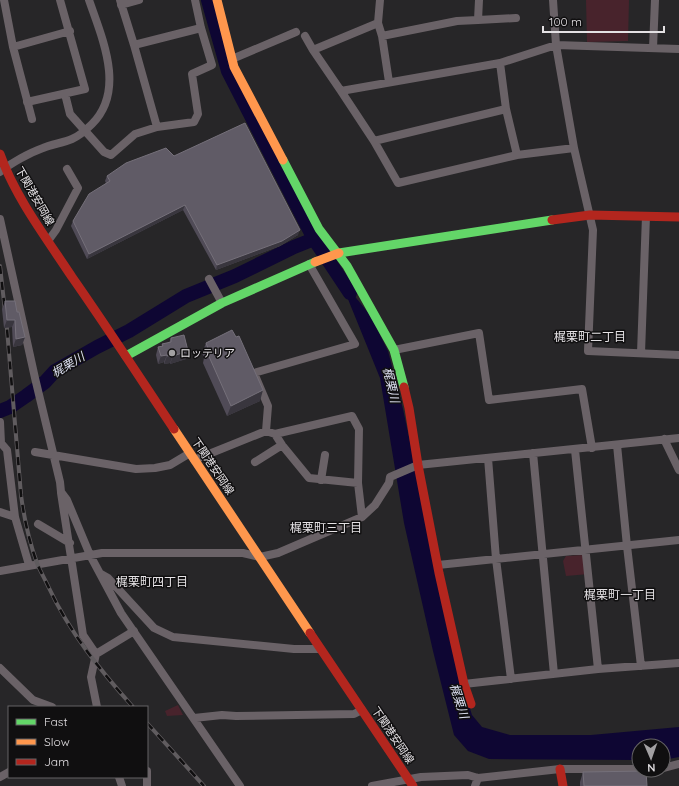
<svg xmlns="http://www.w3.org/2000/svg" width="679" height="786" font-family="Quicksand,'Noto Sans JP',sans-serif">
<rect width="100%" height="100%" fill="#272628"/>
<path fill="#48232c" d="M 586,0 L 629,0 L 628,41 L 587,42 Z
M 584,555 L 589,574 L 566,576 L 563,561 L 566,556 Z
M 178,705 L 183,715 L 167,716 L 165,711 Z"/>
<path fill="#0e0633" d="M 339,277 L 370,315 L 388,351 L 403,409 L 460,677 L 472,715 L 482,727 L 510,735 L 591,735 L 679,727 L 679,757 L 663,760 L 663,746 L 639,746 L 639,760 L 489,759 L 468,751 L 454,735 L 433,651 L 404,523 L 380,378 Z"/>
<g fill="none" stroke-linecap="round" stroke-linejoin="round">
<path stroke="#0e0633" stroke-width="14" d="M 208,0 L 228,71 L 314,239 L 350,293
M 0,411 L 10,407 L 26,396 L 45,382 L 55,371 L 97,347 L 129,331 L 186,296 L 235,276 L 294,247 L 314,239"/>
<path stroke="#6a6267" stroke-width="8" d="M 4,0 L 13,47 L 32,119
M 120,0 L 134,45 L 157,127
M 380,0 L 378,23 L 382,36 L 389,82
M 553,0 L 556,45 L 574,148 L 593,230 L 588,351 L 679,355
M 121,5 L 139,0
M 478,20 L 516,18
M 305,36 L 313,50
M 382,36 L 457,21 L 478,20 L 479,0
M 134,45 L 201,28
M 13,47 L 70,31
M 653,48 L 655,0
M 232,59 L 296,32
M 500,63 L 506,109 L 517,155
M 341,91 L 313,50 L 378,23
M 65,94 L 70,114 L 104,152 L 111,155 L 135,134 L 157,127 L 194,122 L 198,114 L 192,74 L 212,65 L 201,28 L 195,0
M 27,102 L 85,89 L 60,0
M 374,141 L 506,109
M 574,148 L 517,155 L 398,183 L 374,141 L 341,91 L 500,63 L 556,45 L 679,49
M 0,172 C 11,163 29,153 43,148 C 52,144 63,143 72,139 C 79,136 86,130 92,124 C 126,90 102,38 89,0
M 0,219 L 35,378 L 60,482 L 61,492 L 67,500 L 90,555 L 121,613 L 240,786
M 48,241 L 56,230 L 78,188 L 67,169
M 309,264 L 355,344 L 254,373 L 268,406 L 266,431 L 275,434 L 352,416 L 359,429 L 358,483 L 362,517
M 209,279 L 222,303
M 394,350 L 479,333 L 489,400 L 582,389 L 592,448
M 641,353 L 646,216
M 0,422 L 1,443 L 7,450 L 15,517 L 29,565
M 275,434 L 282,445 L 309,478 L 358,483
M 664,439 L 679,470
M 617,445 L 627,546 L 641,666
M 575,450 L 598,669
M 35,452 L 136,469 L 155,468 L 170,465 L 190,453
M 533,453 L 554,674
M 488,458 L 496,559 L 511,679
M 194,460 L 266,431
M 255,462 L 282,445
M 321,480 L 325,455
M 61,493 L 83,635 L 96,654 L 91,677 L 97,707
M 0,512 L 15,517
M 38,524 L 70,543
M 438,565 L 679,540
M 0,571 L 102,553 L 243,553 L 260,557 L 278,553 L 362,517 L 375,505 L 389,483 L 390,477 L 418,465 L 679,438
M 101,574 L 108,578 L 154,628 L 173,637 L 294,649 L 320,649
M 96,654 L 134,631
M 0,668 L 33,700 L 52,707
M 464,684 L 598,669 L 679,663
M 194,718 L 222,715 L 236,716 L 354,714 L 362,710
M 663,768 L 679,764
M 147,771 L 147,786
M 0,777 L 9,772
M 119,777 L 122,786
M 372,786 L 421,777 L 468,775 L 478,778 L 560,769 L 639,769
M 475,786 L 478,778"/>
<path stroke="#63d668" stroke-width="9" d="M 283,160 L 319,229 L 347,266 L 394,350 L 404,387
M 339,253 L 552,220
M 126,356 L 222,303 L 315,262"/>
<path stroke="#ff974d" stroke-width="9" d="M 217,0 L 234,67 L 283,160
M 174,429 L 310,633"/>
<path stroke="#b3261e" stroke-width="9" d="M 0,154 C 15,197 47,239 72,277 C 107,327 140,378 174,429
M 552,220 L 590,215 L 679,217
M 404,387 L 409,408 L 418,465 L 439,573 L 464,684 L 471,704
M 310,633 L 413,786
M 560,769 L 563,786"/>
<g stroke="#605c5f" stroke-width="4">
<path id="rail" d="M 0,266 L 7,329 L 21,495 C 24,518 29,541 37,563 C 40,571 45,579 49,588 C 70,633 100,670 133,707
M 147,723 L 204,786"/>
</g>
<use href="#rail" stroke="#100f10" stroke-width="2.5" stroke-dasharray="8" stroke-linecap="butt"/>
<path stroke="#ff974d" stroke-width="9" d="M 315,262 L 339,253"/>
</g>
<path fill="#504b57" d="M 174,156 L 298,235 L 280,246 L 216,270 L 183,210 L 87,259 L 71,226 L 73,221 L 106,183 L 105,181 L 107,176 Z
M 5,301 L 17,312 L 25,337 L 22,345 L 13,347 L 12,327 L 4,328 L 2,309 Z
M 171,338 L 186,359 L 170,364 L 170,363 L 164,364 L 164,362 L 158,364 L 156,355 L 158,347 L 162,346 L 162,344 L 169,343 Z
M 206,343 L 260,401 L 227,416 L 203,363 L 204,358 L 202,353 Z
M 583,772 L 647,786 L 580,786 L 580,782 Z"/>
<path fill="#39363e" d="M 185,205 L 183,210 L 87,259 L 89,254 Z
M 300,230 L 298,235 L 280,246 L 216,270 L 217,265 Z
M 7,320 L 15,320 L 12,327 L 4,328 Z
M 25,337 L 22,345 L 13,347 L 16,339 Z
M 188,351 L 186,359 L 170,364 L 173,356 Z
M 167,355 L 164,362 L 158,364 L 161,356 Z
M 173,355 L 170,363 L 164,364 L 167,356 Z
M 263,390 L 260,401 L 227,416 L 231,406 Z"/>
<path fill="#605b66" stroke="#75707a" d="M 245,123 L 300,230 L 282,241 L 217,265 L 185,205 L 89,254 L 73,221 L 89,194 L 110,181 L 107,176 L 126,163 L 166,148 L 174,156 Z
M 5,301 L 15,301 L 17,312 L 19,312 L 25,337 L 16,339 L 15,320 L 7,320 Z
M 232,330 L 236,337 L 239,336 L 263,390 L 231,406 L 207,352 L 209,351 L 206,343 Z
M 184,335 L 188,351 L 173,356 L 173,355 L 167,356 L 167,355 L 161,356 L 158,347 L 163,346 L 162,344 L 171,342 L 171,338 Z
M 646,771 L 647,786 L 584,786 L 583,772 Z"/>
<circle fill="#a2a0a2" stroke="#100f10" stroke-width="1.5" cx="172" cy="353" r="4"/>
<g text-anchor="middle" stroke-width="3" stroke-linejoin="round" paint-order="stroke">
<g font-size="11" fill="#e4e1e4" stroke="#100f10">
<text transform="translate(35 196) rotate(60)" y="4">下関港安岡線</text>
<text transform="translate(213 466) rotate(56)" y="4">下関港安岡線</text>
<text transform="translate(393 735) rotate(56)" y="4">下関港安岡線</text>
</g>
<g font-size="11" fill="#e4e1e4" stroke="#100f10" text-anchor="start">
<text x="180" y="357">ロッテリア</text>
</g>
<g font-size="12" fill="#e4e1e4" stroke="#100f10">
<text x="590" y="341">梶栗町二丁目</text>
<text x="326" y="532">梶栗町三丁目</text>
<text x="152" y="586">梶栗町四丁目</text>
<text x="620" y="599">梶栗町一丁目</text>
</g>
<g font-size="12" font-style="italic" fill="#dde0f1" stroke="#100f10">
<text transform="translate(68 365) rotate(-31)" y="4">梶栗川</text>
<text transform="translate(391 385) rotate(77)" y="4">梶栗川</text>
<text transform="translate(459 701) rotate(72)" y="4">梶栗川</text>
</g>
</g>
<rect x="8" y="706" width="140" height="72" fill="#100f10" stroke="#656365"/>
<rect x="16" y="719" width="20" height="6" fill="#63d668" stroke="#656365"/>
<text x="44" y="726" font-size="12" fill="#e4e1e4">Fast</text>
<rect x="16" y="739" width="20" height="6" fill="#ff974d" stroke="#656365"/>
<text x="44" y="746" font-size="12" fill="#e4e1e4">Slow</text>
<rect x="16" y="759" width="20" height="6" fill="#b3261e" stroke="#656365"/>
<text x="44" y="766" font-size="12" fill="#e4e1e4">Jam</text>
<g transform="translate(651 758) rotate(178)"><circle r="19" fill="#100f10" stroke="#656365"/>
<path d="M0-3L7 15L0 10L-7 15Z" fill="#a2a0a2"/>
<text y="-6" font-size="11" font-weight="bold" text-anchor="middle" fill="#e4e1e4">N</text>
</g>
<path d="M543 26v6h121v-6" fill="none" stroke="#e4e1e4" stroke-width="2"/>
<text x="549" y="26" font-size="12" fill="#e4e1e4" stroke="#100f10" stroke-width="3" paint-order="stroke">100 m</text>
</svg>
